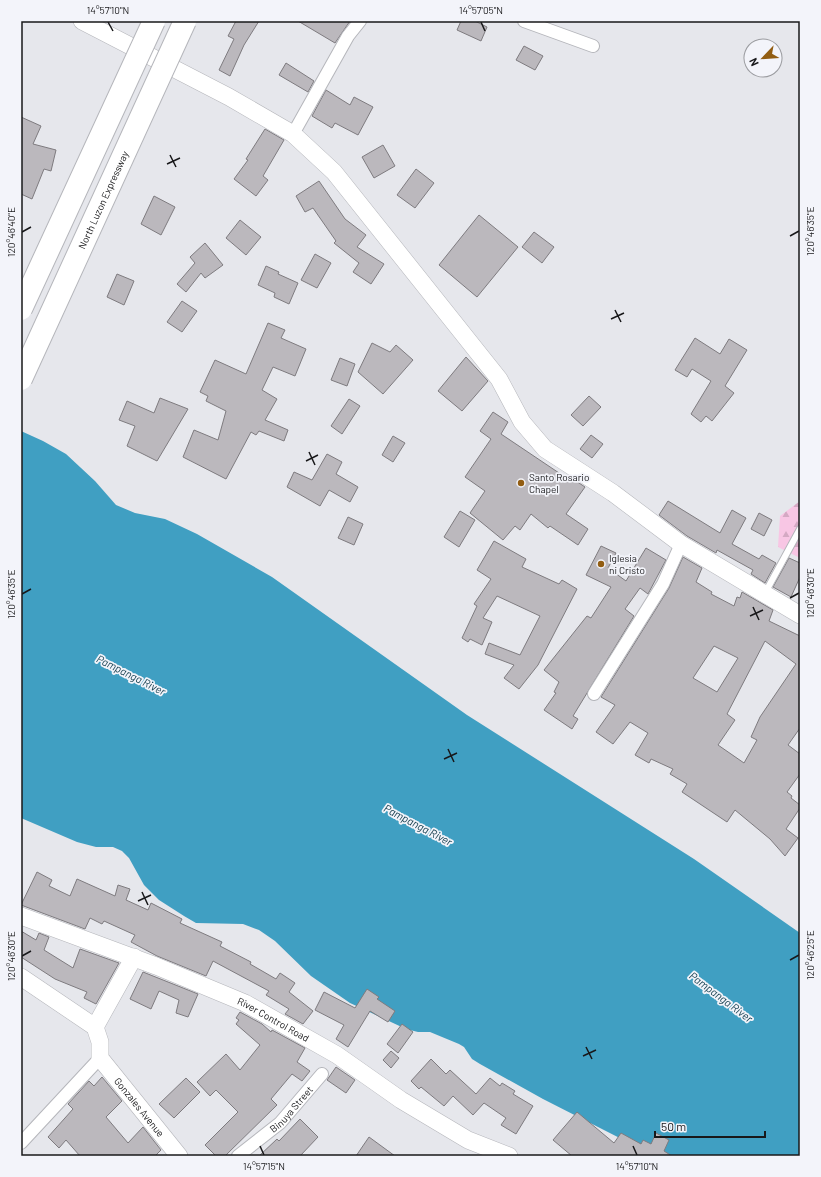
<svg xmlns="http://www.w3.org/2000/svg" width="821" height="1177" font-family="Barlow,sans-serif">
<defs>
<pattern id="forest-firs" width="22" height="20" patternUnits="userSpaceOnUse"><rect width="22" height="20" fill="#f8c6e4"/><path d="M5 1l3.5 6h-7zM16 11l3.5 6h-7z" fill="#d4a9c3"/></pattern>
</defs>
<rect width="100%" height="100%" fill="#e6e7ec"/>
<path fill="url(#forest-firs)" d="M 800,501 L 800,558 L 778,547 L 780,516 Z"/>
<path fill="#409fc2" d="M 21,431 L 43,441 L 66,454 L 95,481 L 116,505 L 135,513 L 165,519 L 197,534 L 272,577 L 467,715 L 694,859 L 800,933 L 800,1156 L 655,1156 L 543,1099 L 480,1064 L 472,1059 L 464,1047 L 459,1044 L 430,1032 L 418,1032 L 406,1029 L 350,1003 L 311,976 L 275,941 L 259,930 L 243,924 L 196,923 L 184,916 L 159,900 L 144,885 L 129,858 L 122,851 L 113,847 L 96,847 L 77,842 L 21,818 Z"/>
<path fill="#bbb8bd" stroke="#7e7b7f" fill-rule="evenodd" d="M 236,21 L 259,21 L 244,45 L 230,76 L 219,70 L 234,39 L 228,36 Z
M 298,21 L 350,21 L 335,43 Z
M 461,21 L 475,21 L 487,27 L 481,41 L 457,30 Z
M 524,46 L 543,56 L 535,70 L 516,60 Z
M 286,63 L 314,81 L 308,92 L 279,75 Z
M 326,90 L 350,105 L 354,97 L 373,107 L 358,135 L 335,123 L 332,128 L 312,116 Z
M 21,117 L 41,126 L 33,144 L 56,150 L 51,171 L 44,169 L 32,199 L 21,194 Z
M 265,129 L 284,140 L 263,176 L 268,180 L 256,196 L 234,179 L 248,160 L 246,159 Z
M 383,145 L 395,166 L 374,178 L 362,157 Z
M 416,169 L 434,183 L 415,208 L 397,195 Z
M 319,181 L 345,219 L 366,235 L 357,247 L 384,264 L 371,284 L 353,272 L 359,263 L 334,243 L 336,241 L 313,208 L 305,212 L 296,196 Z
M 154,196 L 175,207 L 161,235 L 141,224 Z
M 479,215 L 518,247 L 477,297 L 439,265 Z
M 240,220 L 261,237 L 246,255 L 226,238 Z
M 534,232 L 554,247 L 542,263 L 522,247 Z
M 205,243 L 223,265 L 205,278 L 201,273 L 186,292 L 177,284 L 195,263 L 190,257 Z
M 315,254 L 331,263 L 317,288 L 301,280 Z
M 266,266 L 279,272 L 278,274 L 298,283 L 289,304 L 274,297 L 275,293 L 258,285 Z
M 117,274 L 134,281 L 124,305 L 107,297 Z
M 182,301 L 197,311 L 182,332 L 167,322 Z
M 268,323 L 285,330 L 281,338 L 306,349 L 295,376 L 273,367 L 262,390 L 277,399 L 265,420 L 288,430 L 284,441 L 259,431 L 256,435 L 251,432 L 226,479 L 183,457 L 194,430 L 218,440 L 226,411 L 206,401 L 208,396 L 200,392 L 215,360 L 246,374 Z
M 695,338 L 720,354 L 729,339 L 747,350 L 725,386 L 734,393 L 712,421 L 706,416 L 701,422 L 691,414 L 711,381 L 692,369 L 687,377 L 675,370 Z
M 372,343 L 390,352 L 396,345 L 413,360 L 383,394 L 358,372 Z
M 466,357 L 488,381 L 462,411 L 438,391 Z
M 340,358 L 355,364 L 347,386 L 331,380 Z
M 589,396 L 601,407 L 583,426 L 571,415 Z
M 160,398 L 188,409 L 157,461 L 127,446 L 135,426 L 119,420 L 127,401 L 154,413 Z
M 349,399 L 360,406 L 342,434 L 331,426 Z
M 493,412 L 508,422 L 501,434 L 568,479 L 570,477 L 585,487 L 566,514 L 588,529 L 578,545 L 550,526 L 548,528 L 531,514 L 520,530 L 515,526 L 503,540 L 470,513 L 485,491 L 465,477 L 491,439 L 480,431 Z
M 591,435 L 603,444 L 592,458 L 580,449 Z
M 393,436 L 405,443 L 393,462 L 382,455 Z
M 327,454 L 342,462 L 336,474 L 358,487 L 350,502 L 329,490 L 320,506 L 287,487 L 294,472 L 312,480 Z
M 668,501 L 720,533 L 732,510 L 746,518 L 732,544 L 759,559 L 762,555 L 776,563 L 765,583 L 751,574 L 753,570 L 717,550 L 716,553 L 687,536 L 659,515 Z
M 460,511 L 475,520 L 459,547 L 444,537 Z
M 759,513 L 772,520 L 764,536 L 751,529 Z
M 348,517 L 363,524 L 354,545 L 338,538 Z
M 494,541 L 526,559 L 522,567 L 559,584 L 562,580 L 577,589 L 538,665 L 519,689 L 504,678 L 514,665 L 485,654 L 489,643 L 520,655 L 540,616 L 497,596 L 483,618 L 492,622 L 482,645 L 470,639 L 468,642 L 462,638 L 477,606 L 474,604 L 491,579 L 477,570 Z
M 601,546 L 616,553 L 608,568 L 626,581 L 646,548 L 666,560 L 648,594 L 640,588 L 625,609 L 634,616 L 573,716 L 578,719 L 572,729 L 544,710 L 556,693 L 554,692 L 559,682 L 544,670 L 587,616 L 591,618 L 611,587 L 586,575 Z
M 683,557 L 702,568 L 696,582 L 712,592 L 711,594 L 734,606 L 737,597 L 740,598 L 742,592 L 773,610 L 769,621 L 800,636 L 800,728 L 788,745 L 800,754 L 800,774 L 787,792 L 792,796 L 791,798 L 800,805 L 800,808 L 786,829 L 798,838 L 785,856 L 770,839 L 735,810 L 727,822 L 682,792 L 687,784 L 670,774 L 673,769 L 651,759 L 649,763 L 635,755 L 648,733 L 630,722 L 613,744 L 596,732 L 615,705 L 601,697 L 669,588 ZM 765,641 L 796,664 L 760,717 L 751,737 L 757,740 L 744,763 L 718,745 L 735,720 L 727,714 ZM 714,646 L 738,658 L 717,692 L 693,678 Z
M 789,558 L 800,563 L 800,577 L 791,597 L 773,587 Z
M 37,872 L 52,880 L 49,886 L 70,896 L 77,879 L 115,896 L 118,885 L 130,889 L 126,900 L 148,910 L 151,903 L 182,919 L 180,923 L 222,942 L 220,946 L 251,962 L 250,964 L 276,979 L 280,973 L 295,983 L 289,992 L 313,1011 L 303,1024 L 285,1014 L 289,1009 L 266,995 L 269,991 L 213,961 L 206,976 L 157,956 L 131,942 L 135,935 L 104,921 L 102,924 L 90,918 L 85,929 L 21,905 Z
M 21,931 L 36,940 L 39,933 L 49,937 L 44,950 L 73,968 L 80,949 L 119,963 L 96,1004 L 84,998 L 87,992 L 55,979 L 21,957 Z
M 143,972 L 198,994 L 188,1017 L 176,1013 L 179,1000 L 159,991 L 151,1009 L 130,999 Z
M 367,989 L 379,997 L 377,999 L 395,1011 L 388,1022 L 370,1011 L 348,1047 L 336,1039 L 344,1025 L 315,1010 L 324,992 L 355,1008 Z
M 240,1012 L 262,1024 L 271,1032 L 272,1030 L 305,1048 L 297,1062 L 310,1071 L 302,1081 L 292,1074 L 271,1099 L 277,1105 L 225,1156 L 216,1156 L 205,1145 L 238,1112 L 216,1090 L 210,1096 L 197,1082 L 226,1054 L 240,1070 L 260,1045 L 236,1024 L 239,1020 L 236,1018 Z
M 402,1024 L 413,1032 L 398,1053 L 387,1044 Z
M 391,1051 L 399,1058 L 391,1068 L 383,1060 Z
M 431,1059 L 446,1074 L 450,1070 L 476,1094 L 490,1078 L 500,1086 L 502,1083 L 515,1091 L 513,1094 L 533,1106 L 516,1134 L 501,1125 L 506,1118 L 484,1103 L 473,1115 L 453,1096 L 444,1106 L 421,1087 L 419,1089 L 411,1081 Z
M 336,1067 L 355,1080 L 346,1093 L 327,1080 Z
M 102,1077 L 122,1101 L 106,1117 L 128,1143 L 143,1127 L 161,1150 L 155,1156 L 80,1156 L 66,1140 L 59,1148 L 48,1137 L 73,1109 L 68,1104 L 89,1081 L 94,1086 Z
M 186,1078 L 200,1092 L 174,1118 L 159,1104 Z
M 577,1112 L 614,1143 L 621,1133 L 641,1144 L 643,1140 L 651,1144 L 656,1133 L 669,1140 L 664,1151 L 672,1156 L 572,1156 L 553,1140 Z
M 300,1119 L 318,1137 L 300,1156 L 259,1156 L 277,1139 L 279,1141 Z
M 369,1137 L 395,1156 L 356,1156 Z"/>
<g fill="none" stroke-linecap="round" stroke-linejoin="round">
<g stroke="#b5b6bb" stroke-width="8">
<path id="lane" d="M 765,593 L 800,529"/>
</g>
<g stroke="#b5b6bb" stroke-width="14">
<g id="street">
<path d="M 524,21 L 593,46"/>
<path d="M 293,134 L 348,36 L 360,21"/>
<path d="M 594,694 L 663,584 L 681,544"/>
<path d="M 21,1143 L 100,1058"/>
<path id="s1" d="M 238,1156 L 280,1123 L 322,1074"/>
</g>
</g>
<g stroke="#b5b6bb" stroke-width="18">
<g id="secondary">
<path d="M 82,21 L 229,97 L 293,134 L 334,172 L 499,379 L 522,422 L 545,449 L 613,493 L 681,544 L 800,615"/>
<path id="s2" d="M 21,916 L 156,966 L 245,1003 L 337,1055 L 401,1100 L 468,1140 L 509,1156"/>
<path id="s3" d="M 21,977 L 95,1027 L 100,1042 L 100,1058 L 179,1156"/>
<path d="M 95,1027 L 134,957"/>
</g>
</g>
<use href="#lane" stroke="#fff" stroke-width="6"/>
<use href="#street" stroke="#fff" stroke-width="12"/>
<use href="#secondary" stroke="#fff" stroke-width="17"/>
<g stroke="#b5b6bb" stroke-width="24" stroke-linecap="butt">
<g id="highway-bridge">
<path d="M 21,309 L 154,21"/>
<path id="s4" d="M 21,379 L 185,21"/>
</g>
</g>
<use href="#highway-bridge" stroke="#fff" stroke-width="22"/>
</g>
<path fill="none" stroke="#18181a" stroke-width="1.5" d="M 108,22 L 113,31M 481,22 L 485,31M 170,155 L 176,167M 167,164 L 180,158M 22,232 L 31,227M 790,236 L 799,231M 615,310 L 621,322M 611,319 L 624,313M 309,452 L 315,465M 306,461 L 318,455M 22,594 L 31,589M 790,598 L 799,593M 753,607 L 759,620M 750,616 L 763,610M 448,749 L 454,762M 444,759 L 457,753M 142,892 L 148,905M 138,901 L 151,895M 22,956 L 31,951M 790,960 L 799,955M 586,1047 L 592,1059M 583,1056 L 596,1050M 260,1146 L 264,1155M 633,1146 L 637,1155"/>
<g fill="#925d12" stroke="#f3f4fa" stroke-width="1.5">
<circle cx="521" cy="483" r="4"/>
<circle cx="601" cy="564" r="4"/>
</g>
<g text-anchor="middle" stroke-width="3.5" stroke-linejoin="round" paint-order="stroke">
<g font-size="10" fill="#18181a" stroke="#f3f4fa">
<text dy="4" stroke="none"><textPath href="#s4" startOffset="197">North Luzon Expressway</textPath></text>
<text dy="4" stroke="none"><textPath href="#s2" startOffset="273">River Control Road</textPath></text>
<text dy="4" stroke="none"><textPath href="#s3" startOffset="184">Gonzales Avenue</textPath></text>
<text dy="4" stroke="none"><textPath href="#s1" startOffset="71">Binuya Street</textPath></text>
</g>
<g font-size="10" fill="#18181a" stroke="#f3f4fa" text-anchor="start">
<text x="529" y="481">Santo Rosario<tspan x="529" dy="12">Chapel</tspan></text>
<text x="609" y="562">Iglesia<tspan x="609" dy="12">ni Cristo</tspan></text>
</g>
<g font-size="11" font-style="italic" fill="#194252" stroke="#f3f4fa">
<text transform="translate(131 675) rotate(27)" y="4">Pampanga River</text>
<text transform="translate(418 825) rotate(28)" y="4">Pampanga River</text>
<text transform="translate(721 997) rotate(37)" y="4">Pampanga River</text>
</g>
</g>
<rect width="821" height="1177" fill="none" stroke="#f3f4fa" stroke-width="44"/>
<g transform="translate(763 58) rotate(245)"><circle r="19" fill="#f3f4fa" stroke="#9b9ca0"/>
<path d="M0-3L7 15L0 10L-7 15Z" fill="#925d12"/>
<text y="-6" font-size="11" font-weight="bold" text-anchor="middle" fill="#18181a">N</text>
</g>
<path d="M655 1131v6h110v-6" fill="none" stroke="#18181a" stroke-width="2"/>
<text x="661" y="1131" font-size="12" fill="#18181a" stroke="#f3f4fa" stroke-width="3" paint-order="stroke">50 m</text>
<rect x="22" y="22" width="777" height="1133" fill="none" stroke="#18181a" stroke-width="1.5"/>
<g font-size="10" text-anchor="middle" fill="#18181a">
<text x="108" y="14">14°57'10"N</text>
<text x="481" y="14">14°57'05"N</text>
<text transform="translate(810 231) rotate(-90)" y="4">120°46'35"E</text>
<text transform="translate(11 232) rotate(-90)" y="4">120°46'40"E</text>
<text transform="translate(810 593) rotate(-90)" y="4">120°46'30"E</text>
<text transform="translate(11 594) rotate(-90)" y="4">120°46'35"E</text>
<text transform="translate(810 955) rotate(-90)" y="4">120°46'25"E</text>
<text transform="translate(11 956) rotate(-90)" y="4">120°46'30"E</text>
<text x="264" y="1170">14°57'15"N</text>
<text x="637" y="1170">14°57'10"N</text>
</g>
</svg>
